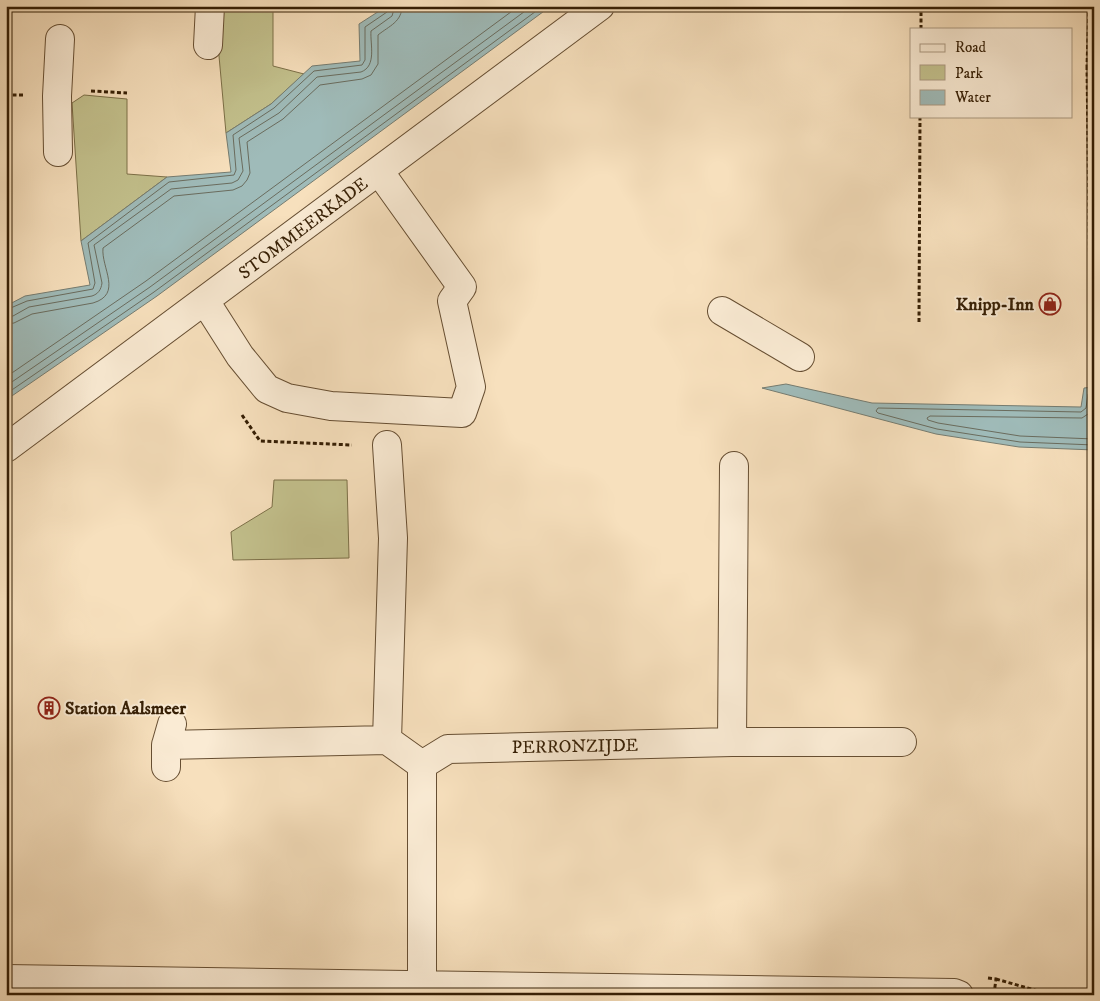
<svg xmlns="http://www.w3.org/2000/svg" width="1100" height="1001" font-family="'IM FELL DW Pica',serif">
<rect width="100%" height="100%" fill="#f7e0bd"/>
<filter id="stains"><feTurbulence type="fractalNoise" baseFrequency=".004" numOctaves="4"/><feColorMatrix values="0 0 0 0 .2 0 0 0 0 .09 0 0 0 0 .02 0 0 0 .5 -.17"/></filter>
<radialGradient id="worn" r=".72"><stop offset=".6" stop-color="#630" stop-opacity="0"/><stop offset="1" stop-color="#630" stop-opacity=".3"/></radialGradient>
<path fill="#c3c18d" stroke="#7c7048" d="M 220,6 L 273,6 L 273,66 L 304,74 L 271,104 L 226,133 L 218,45 Z
M 84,95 L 127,99 L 127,174 L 167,177 L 81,241 L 72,103 Z
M 274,480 L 347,480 L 349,558 L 233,560 L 231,532 L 272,507 Z"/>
<path fill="#9fbbb9" stroke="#757c71" d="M 387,6 L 551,6 L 157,296 L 6,400 L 6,306 L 25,296 L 90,285 L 81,241 L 167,177 L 231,172 L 226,133 L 271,104 L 312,66 L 360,61 L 359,24 Z
M 786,384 L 872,403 L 1081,407 L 1084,388 L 1094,387 L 1094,450 L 1019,447 L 936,434 L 762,388 Z"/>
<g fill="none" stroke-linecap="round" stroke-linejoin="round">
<path stroke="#6a6c5e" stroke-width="1" d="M 6,310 L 27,301 L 93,289 L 95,283 L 88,243 L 169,182 L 234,175 L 236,170 L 233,135 L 274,108 L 314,71 L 362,65 L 365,60 L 365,27 L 387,12 L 389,6
M 6,317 L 13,316 L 29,307 L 92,296 C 98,294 101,290 102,283 L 94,245 L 171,189 L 232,183 L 238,180 L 243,171 L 239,138 L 279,113 L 317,77 L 361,72 C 377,66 370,44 371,31 L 392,16 L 395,6
M 6,324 L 14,323 L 32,314 L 93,303 C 123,294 101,268 103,248 L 174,196 L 233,190 L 242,186 L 247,180 L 250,173 L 247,142 L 283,119 L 320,85 L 362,79 L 371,75 L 378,64 L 378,35 C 389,26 402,22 402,6
M 6,377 L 146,281 L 519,6
M 6,386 L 150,287 L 532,6
M 1094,392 L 1088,394 L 1086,408 L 1081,412 L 878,408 L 876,411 L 878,413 L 937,429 L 1020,442 L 1094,445
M 6,394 L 154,292 L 543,6
M 1094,400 L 1091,412 L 1082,418 L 930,416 L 927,418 L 928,420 L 938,423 L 1020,436 L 1094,439"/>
<g stroke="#664e32" stroke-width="30">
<path id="minor" d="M 208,45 L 210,6
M 58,152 L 57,96 L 60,39
M 205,301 L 240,356 L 267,389 L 287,398 L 331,406 L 462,413 L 471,387 L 452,301 L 462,287 L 379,171
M 722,311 L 800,357
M 387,445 L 393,538 L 387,740
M 6,448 L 600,6
M 732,742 L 734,466
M 166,745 L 387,740 L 422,765
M 422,765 L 448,749 L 732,742 L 902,742
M 422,765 L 422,984
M 166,767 L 166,745 L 172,724
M 6,979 L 954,993 L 959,995"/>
</g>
<path stroke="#351e04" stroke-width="3" stroke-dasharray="4 2.5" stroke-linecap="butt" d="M 1089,6 L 1087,66 L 1094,66
M 921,29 L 921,6
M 1087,66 L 1091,370 L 1094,371
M 91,91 L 127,93
M 6,95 L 23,95
M 1088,168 L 1094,168
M 919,322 L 920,116
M 242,415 L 260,441 L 352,445
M 988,978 L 996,979 L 994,994
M 996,979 L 1052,995"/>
<use href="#minor" stroke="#faebd4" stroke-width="28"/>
</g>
<defs>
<g id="shop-ring" transform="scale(1.125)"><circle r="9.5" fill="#faebd4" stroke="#8f2418" stroke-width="1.5"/><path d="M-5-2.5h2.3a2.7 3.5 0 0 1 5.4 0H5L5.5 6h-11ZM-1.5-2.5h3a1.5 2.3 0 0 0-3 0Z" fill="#8f2418"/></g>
<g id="building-ring" transform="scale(1.125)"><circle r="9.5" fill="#faebd4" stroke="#8f2418" stroke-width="1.5"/><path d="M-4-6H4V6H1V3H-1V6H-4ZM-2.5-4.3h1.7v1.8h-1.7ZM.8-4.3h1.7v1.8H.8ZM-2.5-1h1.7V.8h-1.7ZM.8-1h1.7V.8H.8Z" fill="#8f2418"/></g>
</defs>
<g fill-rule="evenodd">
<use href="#shop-ring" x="1050" y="304"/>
<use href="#building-ring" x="49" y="708"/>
</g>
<g text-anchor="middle" stroke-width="4" stroke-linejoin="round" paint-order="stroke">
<g font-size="18" fill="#351e04" stroke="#faebd4">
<text transform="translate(303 228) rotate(-37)" y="6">STOMMEERKADE</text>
<text transform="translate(575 746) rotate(-1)" y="6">PERRONZIJDE</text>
</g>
<g font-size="18" font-weight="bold" fill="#351e04" stroke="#faebd4" text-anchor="end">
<text x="1034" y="310">Knipp-Inn</text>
<text x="65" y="714" text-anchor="start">Station Aalsmeer</text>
</g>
</g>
<rect width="1100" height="1001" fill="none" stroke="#f7e0bd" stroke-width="25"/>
<rect x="8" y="8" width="1085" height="986" fill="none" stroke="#351e04" stroke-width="2.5"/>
<rect x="12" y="12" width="1075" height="976" fill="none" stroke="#351e04"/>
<rect x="910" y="28" width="162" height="90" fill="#faebd4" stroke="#ab9981"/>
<rect x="920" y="44" width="25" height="8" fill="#faebd4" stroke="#ab9981"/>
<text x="955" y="52" font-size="15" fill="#351e04">Road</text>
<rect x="920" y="65" width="25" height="15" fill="#c3c18d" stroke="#ab9981"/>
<text x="955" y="78" font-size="15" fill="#351e04">Park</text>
<rect x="920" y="90" width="25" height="15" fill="#9fbbb9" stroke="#ab9981"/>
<text x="955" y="102" font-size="15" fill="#351e04">Water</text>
<rect width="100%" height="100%" filter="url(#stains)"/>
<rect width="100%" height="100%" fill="url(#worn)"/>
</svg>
